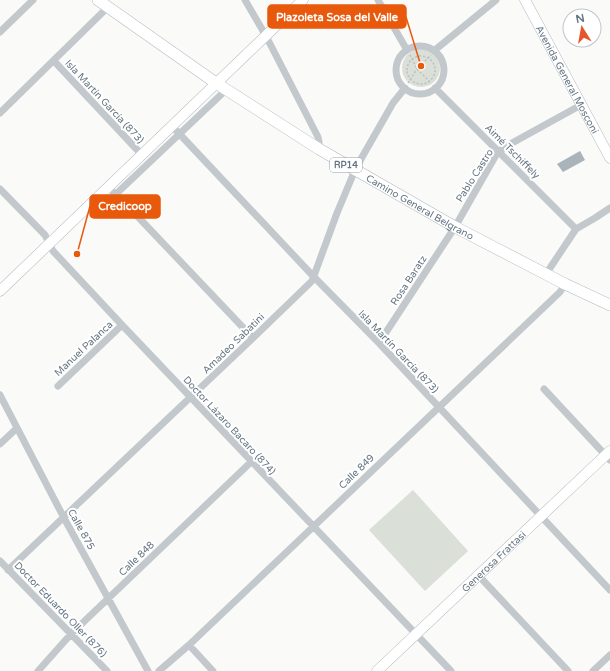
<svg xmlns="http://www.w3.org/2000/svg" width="610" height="671" font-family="'Varela Round',sans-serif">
<rect width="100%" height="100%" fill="#fafaf8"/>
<path fill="#dadfd7" d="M402 68a19 19 0 1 1 38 0a19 19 0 1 1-38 0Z
M 413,490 L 468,551 L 425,591 L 369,530 Z"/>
<path fill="#aab3b9" d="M 580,151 L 585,160 L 563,172 L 557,164 Z"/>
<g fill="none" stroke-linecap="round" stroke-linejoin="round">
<g stroke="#b3babf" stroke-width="11">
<g id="secondary">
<path id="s1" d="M 525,0 L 610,158"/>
<path d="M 0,291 L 303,0"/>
<path id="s2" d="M 377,671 L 610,451"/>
</g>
</g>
<g stroke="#b5babe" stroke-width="12">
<g id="primary">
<path id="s3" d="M 98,0 L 216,83 L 319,149 L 455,227 L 565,284 L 610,305"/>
</g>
</g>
<path stroke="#bbbfc2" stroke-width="1.5" stroke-dasharray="2 2" stroke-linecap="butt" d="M 410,55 L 417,69 L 429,81
M407 70a14 14 0 1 1 28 0a14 14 0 1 1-28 0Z
M 408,83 L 417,69 L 431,55"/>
<path stroke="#c3c8cc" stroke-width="7" d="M 245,0 L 266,36 L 318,137 L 319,142 L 319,149
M 378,0 L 407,50
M 0,32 L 33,0
M396 70a24 24 0 1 1 48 0a24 24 0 1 1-48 0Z
M 435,50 L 496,0
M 54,61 L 142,155
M 435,88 L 576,229
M 0,113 L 108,7
M 172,126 L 314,277 L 379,343 L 610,590
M 108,187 L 122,200 L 253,338
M 0,189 L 45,235 L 53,251 L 122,325 L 451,671
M 116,194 L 227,89
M 546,274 L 576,229 L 595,218 L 610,208
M 379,343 L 455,227 L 496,155 L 499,151 L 505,147 L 581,105
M 58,386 L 122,325
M 544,389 L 610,460
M 0,395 L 64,518 L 148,671
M 0,444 L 17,428
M 0,561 L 107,671
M 8,570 L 253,338 L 312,281 L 337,213 L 355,170 L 361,159 L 393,103 L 405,88
M 478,575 L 568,671
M 189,645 L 213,671
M 38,671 L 71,634 L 251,462
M 159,671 L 189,645 L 560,292 L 565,284
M 593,671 L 610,655"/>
<use href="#secondary" stroke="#fff" stroke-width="10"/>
<use href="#primary" stroke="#fff" stroke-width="11"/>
</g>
<g text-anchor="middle" stroke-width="4" stroke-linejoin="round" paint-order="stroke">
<rect fill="#fff" stroke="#939fa8" stroke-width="1" x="330" y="158" width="32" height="14" rx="3"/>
<g font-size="9" font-weight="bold" fill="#657683">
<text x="346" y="168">RP14</text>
</g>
<g font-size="10" fill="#657683" stroke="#fff">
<text dy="4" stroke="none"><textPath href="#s1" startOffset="90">Avenida General Mosconi</textPath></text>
<text transform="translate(105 101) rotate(47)" y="4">Isla Martín García (873)</text>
<text transform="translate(513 151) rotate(45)" y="4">Aimé Tschiffely</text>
<text transform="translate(474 175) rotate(-58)" y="4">Pablo Castro</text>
<text dy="4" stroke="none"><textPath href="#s3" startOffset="383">Camino General Belgrano</textPath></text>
<text transform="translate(408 280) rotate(-57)" y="4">Rosa Baratz</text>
<text transform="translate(233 343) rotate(-44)" y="4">Amadeo Sabatini</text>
<text transform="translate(83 348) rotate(-43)" y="4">Manuel Palanca</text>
<text transform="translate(399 351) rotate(46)" y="4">Isla Martín García (873)</text>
<text transform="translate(230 425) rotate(47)" y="4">Doctor Lázaro Bacaro (874)</text>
<text transform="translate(356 471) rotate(-44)" y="4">Calle 849</text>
<text transform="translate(82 529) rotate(61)" y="4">Calle 875</text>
<text transform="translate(136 558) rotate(-44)" y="4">Calle 848</text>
<text dy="4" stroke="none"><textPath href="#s2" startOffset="160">Generosa Frattasi</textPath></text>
<text transform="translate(61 609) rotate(46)" y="4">Doctor Eduardo Oller (876)</text>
</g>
</g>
<path fill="none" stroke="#e8590c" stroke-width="1.5" d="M421 66L406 17M77 254L90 206"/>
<g fill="#e8590c" stroke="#fff" stroke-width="1.5">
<circle cx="421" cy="66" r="4"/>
<circle cx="77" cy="254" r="4"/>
</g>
<g fill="#e8590c" stroke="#e8590c" stroke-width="1.5">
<rect x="268" y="5" width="138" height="23" rx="4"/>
<rect x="90" y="195" width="70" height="23" rx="4"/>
</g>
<g font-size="11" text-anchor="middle" font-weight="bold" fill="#fff">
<text x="337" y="21">Plazoleta Sosa del Valle</text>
<text x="125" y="210">Credicoop</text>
</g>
<g transform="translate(582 28) rotate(349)"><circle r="19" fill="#ffffff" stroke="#c1c8cd"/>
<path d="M0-3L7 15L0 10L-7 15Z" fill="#e4572e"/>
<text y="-6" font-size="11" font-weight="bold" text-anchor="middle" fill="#657683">N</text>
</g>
</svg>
